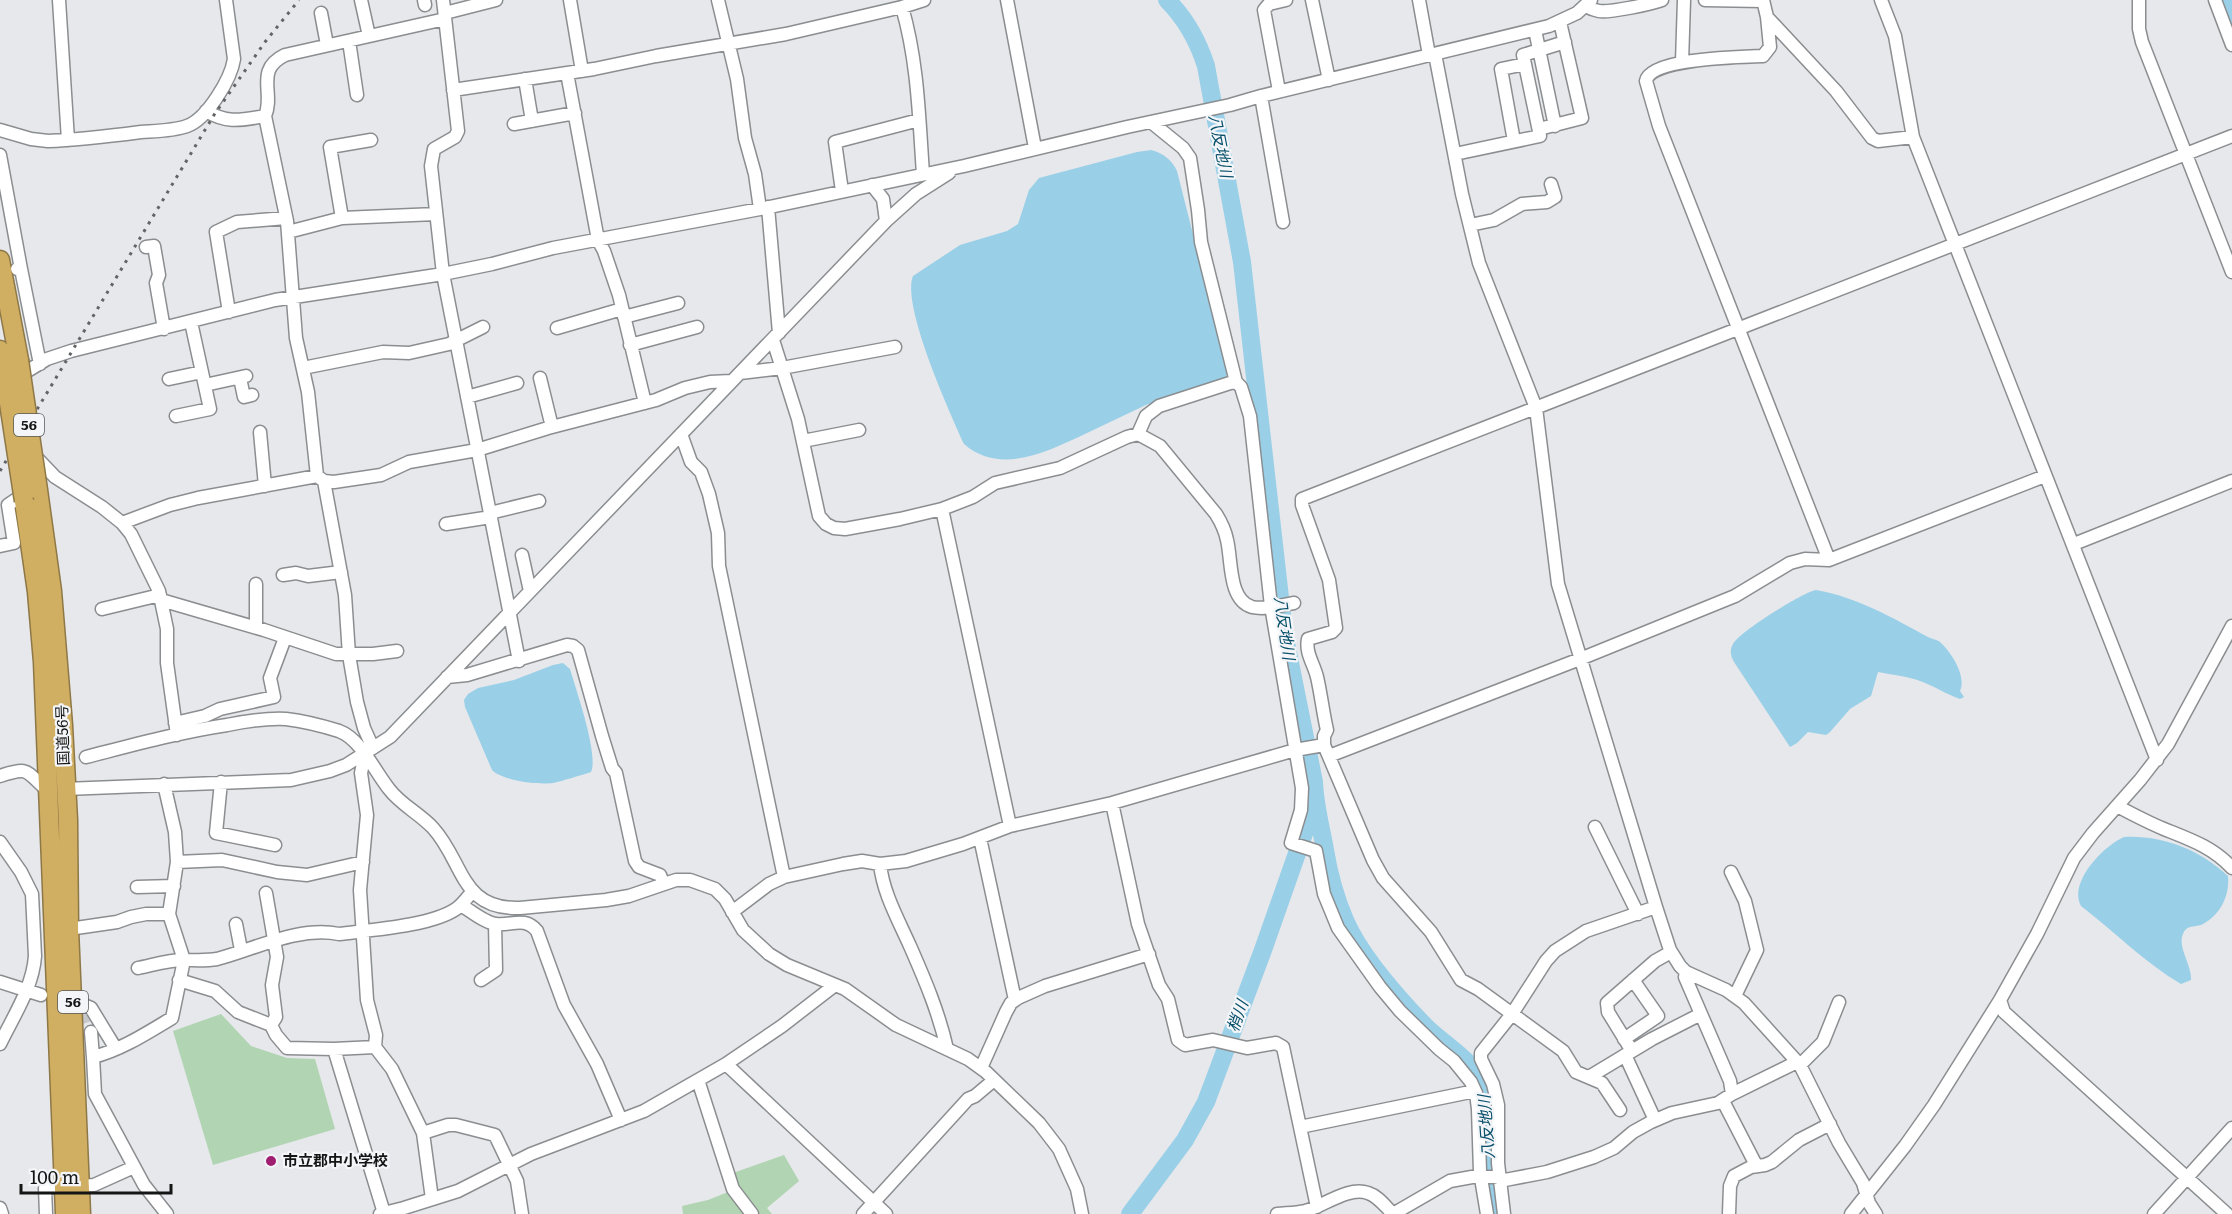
<svg xmlns="http://www.w3.org/2000/svg" width="2232" height="1214" font-family="Literata,'Noto Sans JP',serif">
<rect width="100%" height="100%" fill="#e6e8eb"/>
<path fill="#b1d4b3" d="M 221,1014 L 251,1046 L 287,1058 L 315,1059 L 335,1129 L 213,1165 L 173,1031 Z
M 784,1155 L 799,1181 L 767,1208 L 772,1214 L 683,1214 L 682,1206 L 708,1200 L 738,1188 L 733,1173 Z"/>
<path fill="#9acfe8" d="M 1151,150 C 1163,153 1172,160 1177,171 L 1228,372 L 1224,381 L 1154,405 L 1148,404 C 1127,414 1106,424 1085,434 C 1048,451 1001,476 964,444 C 950,413 901,305 913,276 L 960,245 L 1007,231 L 1018,224 L 1029,190 L 1039,178 L 1137,152 Z
M 1816,590 C 1857,597 1893,618 1928,637 C 1932,639 1938,640 1940,642 C 1951,652 1967,676 1960,691 L 1964,697 L 1960,699 C 1946,694 1934,686 1920,681 C 1907,676 1892,675 1878,672 L 1871,696 L 1850,709 L 1830,732 L 1826,735 L 1808,732 L 1797,743 L 1790,747 L 1734,662 C 1731,656 1729,651 1733,644 C 1738,633 1803,592 1816,590 Z
M 563,663 L 570,669 C 576,690 599,755 591,772 C 585,774 559,782 553,783 C 538,785 503,781 492,770 L 465,707 L 464,700 L 468,694 L 478,688 L 514,680 L 553,665 Z
M 2124,837 C 2163,835 2200,850 2228,876 C 2230,896 2220,915 2203,924 C 2195,928 2187,924 2183,934 C 2177,947 2192,965 2191,980 L 2181,984 C 2145,963 2115,932 2081,906 C 2068,883 2103,846 2124,837 Z"/>
<g fill="none" stroke-linecap="round" stroke-linejoin="round">
<path stroke="#9acfe8" stroke-width="18" d="M 1167,0 C 1186,19 1198,41 1206,66 L 1242,262 L 1284,633 L 1314,782 C 1315,806 1321,827 1325,850 C 1329,874 1335,897 1345,920 C 1360,955 1398,998 1425,1026 C 1445,1046 1474,1060 1484,1088 C 1491,1108 1487,1131 1487,1152 C 1487,1172 1489,1192 1492,1211
M 2226,0 L 2232,22
M 1130,1214 L 1185,1140 L 1206,1102 L 1263,950 L 1314,805"/>
<path stroke="#c6c8cb" stroke-width="12" stroke-dasharray="12 6" stroke-linecap="butt" d="M 66,1005 C 82,1011 90,1013 91,1032"/>
<g stroke="#8b8e90" stroke-width="15">
<path id="minor" d="M 59,0 L 68,140
M 361,0 L 369,36
M 424,0 L 425,5
M 443,0 L 458,131 L 455,137 L 434,149 L 431,166 L 443,274 L 519,661
M 570,0 L 582,71
M 718,0 L 737,79 L 745,138 L 755,174 L 760,209
M 1007,0 L 1035,148
M 1312,0 L 1329,80
M 1419,0 L 1429,55
M 1705,0 L 1763,1
M 1763,0 L 1767,17 L 1770,47 L 1763,56 C 1742,57 1650,58 1646,81 L 1659,126 L 1829,560
M 1881,0 L 1895,36 L 1913,137 L 2157,760
M 2139,0 L 2139,29 L 2142,42 L 2232,272
M 2215,0 L 2232,45
M 1585,6 C 1589,8 1594,10 1599,11 C 1608,13 1652,4 1662,0
M 902,7 C 918,62 919,118 923,174
M 321,13 L 327,45
M 445,13 L 496,0
M 1767,17 L 1836,91 L 1872,138 L 1878,141 L 1913,137
M 1535,30 L 1555,126
M 349,41 L 357,95
M 1435,54 L 1462,194 L 1479,263 L 1536,408 L 1558,584 L 1656,907 L 1670,950 L 1680,966 L 1686,972 L 1726,990 L 1744,1003 L 1800,1065 L 1839,1143 L 1863,1183 L 1869,1203 L 1876,1214
M 1682,62 L 1684,0
M 567,73 L 598,240 L 604,251 L 619,295 L 645,403
M 525,79 L 532,121
M 453,90 L 594,69 L 656,56 L 786,34 L 902,7 L 924,0
M 1279,91 L 1264,10 L 1269,4 L 1286,0
M 1261,96 L 1283,222
M 206,111 C 228,124 241,120 265,116
M 1151,122 L 1183,148 L 1190,158 L 1198,210 L 1201,242 L 1236,382
M 514,124 L 575,113
M 1539,129 L 1582,118 L 1560,22
M 0,130 L 31,139 L 48,141 C 79,140 110,136 141,132 C 155,131 173,131 187,126 C 207,119 231,79 234,59 L 226,0
M 1514,141 L 1501,69 L 1525,64
M 1455,154 L 1540,136 L 1523,55 L 1565,42
M 0,155 L 21,269 L 17,269
M 872,185 L 883,199 L 886,221
M 842,191 L 835,142 L 919,120
M 768,207 L 779,333
M 342,218 L 330,147 L 371,140
M 1470,225 L 1494,220 L 1522,204 L 1547,202 L 1555,197 L 1551,184
M 288,232 L 342,218 L 436,214
M 146,247 L 154,246 L 159,275 L 156,283 L 164,329
M 21,269 L 40,364
M 229,312 L 216,232 L 237,222 L 286,218
M 624,317 L 678,303
M 557,328 L 622,309
M 773,340 L 798,419 L 819,516 L 826,524 L 834,528 L 845,529 L 900,519 L 942,509 L 973,497 L 995,483 L 1060,468 L 1127,437 L 1138,434 L 1160,446 L 1216,514 C 1221,522 1225,530 1227,540 C 1232,560 1228,600 1252,607 C 1265,610 1282,605 1294,603
M 630,345 L 697,327
M 303,368 L 383,352 L 409,353 L 449,344 L 483,327
M 740,373 L 782,368 L 895,347
M 16,378 L 47,359 L 71,351 L 275,300 L 443,274 L 492,264 L 553,248 L 760,209 L 964,166 L 1127,127 L 1230,105 L 1261,96 L 1549,26 L 1577,13 L 1591,0
M 240,378 L 244,397 L 252,395
M 540,378 L 552,427
M 169,379 L 202,372
M 205,385 L 246,376
M 467,397 L 517,383
M 176,416 L 210,409 L 191,322
M 260,432 L 265,486
M 681,434 L 691,462 L 701,472 L 709,494 L 718,533 L 719,566 L 784,877
M 1138,434 L 1146,416 L 1159,406 L 1230,383 L 1236,382 L 1241,387 L 1250,416 L 1271,606 L 1302,788 L 1301,810 L 1291,843 L 1316,851 L 1324,894 L 1338,928 L 1380,987 L 1400,1011 L 1439,1049 L 1454,1061 L 1471,1082 L 1476,1093 L 1478,1109 L 1480,1172 L 1487,1214
M 803,441 L 859,430
M 32,453 L 55,477 L 102,507 L 122,523 L 131,534 L 159,591 L 167,629 L 167,663 L 177,735
M 317,476 L 308,392 L 296,338 L 287,221 L 265,116 C 275,93 254,70 285,55 L 445,19
M 324,481 L 345,595 L 349,655 L 357,702 L 364,728 L 373,748
M 942,509 L 1010,826
M 490,513 L 539,501
M 122,523 L 170,505 L 198,498 L 317,476 L 324,481 L 334,482 L 381,475 L 409,462 L 477,450 L 548,428 L 656,400 L 685,388 L 710,382 L 731,381
M 446,524 L 491,517
M 2074,544 L 2232,481
M 0,546 L 14,543 L 8,505 L 27,492
M 522,555 L 530,591
M 283,575 L 296,573 L 308,576 L 341,572
M 161,600 L 264,630 L 336,654 L 373,654 L 397,651
M 102,609 L 160,595
M 256,627 L 256,584
M 447,677 L 467,675 L 567,645 L 573,646 L 578,650 L 602,736 L 612,768 L 616,773 L 635,861 L 639,867 L 660,875 L 663,883
M 175,723 L 205,716 L 220,709 L 274,697 L 270,678 L 285,638
M 365,754 L 361,773 L 367,815 L 360,890 L 367,1000 L 376,1035 L 375,1047 L 392,1069 L 423,1133 L 432,1199
M 1329,756 L 1580,659 L 1735,596 L 1790,563 L 1805,559 L 1829,560 L 2045,476
M 86,757 C 133,745 180,732 227,725 C 247,721 266,718 286,719 C 303,721 323,726 339,731 C 361,739 375,772 389,789 C 401,805 419,813 433,828 C 464,862 460,910 520,908 L 606,900 L 629,896 L 676,880 L 690,880 L 715,889 L 725,899 L 743,930 L 769,954 L 787,965 L 845,989 L 896,1025 L 968,1059 L 986,1072 L 1039,1123 L 1059,1149 L 1077,1189 L 1082,1214
M 0,776 C 30,766 25,771 48,791
M 221,782 L 216,833 L 275,845
M 65,789 L 291,780 L 330,771 L 346,765 L 390,737 L 886,221 L 916,194 L 949,173
M 1112,803 L 1138,924 L 1159,985 L 1168,999 L 1178,1040 L 1185,1045 L 1213,1040 L 1247,1048 L 1276,1043 L 1283,1047 L 1317,1207
M 2117,806 C 2132,814 2147,822 2164,829 C 2189,839 2213,847 2232,868
M 1595,827 L 1638,914
M 980,838 L 1015,1000
M 0,842 L 21,872 L 32,894 L 35,956 C 33,987 13,1017 0,1044
M 177,862 L 222,860 L 277,872 L 307,875 L 363,862
M 880,864 C 883,893 898,919 910,946 C 925,980 939,1013 947,1049
M 1731,872 L 1745,901 L 1757,950 L 1735,996
M 137,887 L 174,886
M 266,893 L 277,957 L 272,985 L 276,1017 L 271,1025
M 461,905 C 471,911 485,923 496,924 C 511,926 525,916 537,931 L 564,1005 L 597,1064 L 621,1120
M 732,912 L 769,884 L 784,877 L 843,864 L 862,861 L 880,864 L 906,861 L 963,844 L 1010,826 L 1112,803 L 1295,750 L 1324,745
M 236,924 L 241,950
M 69,929 L 117,922 L 131,917 L 146,914 L 169,914
M 138,968 C 153,965 169,960 184,960 C 195,960 205,961 217,959 C 256,949 297,926 339,934 C 370,930 431,926 456,909 C 462,905 467,898 472,892
M 179,980 L 215,991 L 238,1012 L 271,1025 L 276,1035 L 287,1048 L 334,1049 L 375,1047
M 481,980 L 496,970 L 495,924
M 0,982 L 41,995
M 72,1000 L 91,1008 L 116,1049
M 2000,1000 L 2004,1012 L 2227,1214
M 91,1032 L 93,1057 C 121,1050 147,1033 172,1018 L 184,960 L 169,914 L 177,862 L 175,832 L 164,784
M 1624,1039 L 1658,1016 L 1633,980
M 334,1049 L 384,1213
M 1632,1051 L 1608,1012 L 1607,1003 L 1655,961 L 1671,952
M 1625,1055 L 1655,1120
M 93,1057 L 95,1094 L 144,1185 L 167,1214
M 726,1064 L 886,1214
M 1800,1065 L 1823,1042 L 1839,1002
M 981,1068 L 1006,1012 L 1011,1003 L 1018,998 L 1045,986 L 1149,954
M 1589,1077 L 1652,1039 L 1701,1014
M 698,1080 L 733,1189 L 752,1214
M 1732,1094 L 1797,1062
M 1723,1101 L 1756,1165
M 1620,1110 L 1602,1083 L 1576,1072 L 1563,1051 L 1478,989 L 1461,980 L 1431,932 L 1383,878 L 1373,860 L 1324,745 L 1324,736 L 1327,730 C 1323,713 1321,694 1317,677 C 1314,664 1305,653 1308,639 L 1332,632 L 1336,628 L 1329,580 L 1302,505 L 1302,499 L 2232,136
M 1300,1127 L 1475,1091
M 423,1133 L 448,1125 L 456,1125 L 495,1135 L 517,1181 L 522,1214
M 0,1208 L 2,1214
M 46,1214 L 45,1188 L 94,1185 L 134,1167
M 380,1214 L 404,1208 L 458,1191 L 531,1154 L 644,1111 L 726,1064 L 782,1026 L 835,985
M 863,1214 L 968,1099 L 975,1096 L 994,1080
M 1277,1214 C 1287,1213 1296,1213 1305,1211 C 1324,1206 1348,1186 1368,1193 C 1378,1196 1385,1206 1393,1214
M 1393,1214 L 1450,1181 L 1472,1177 L 1495,1177 L 1505,1180 L 1547,1172 L 1594,1157 L 1614,1148 L 1633,1132 L 1651,1122 L 1672,1113 L 1718,1103 L 1732,1094 L 1730,1081 L 1685,977 L 1686,972
M 1504,1214 L 1498,1163 L 1498,1105 L 1493,1084 L 1481,1059 L 1481,1053 L 1512,1014 L 1546,961 L 1555,951 L 1586,931 L 1656,907
M 1729,1214 L 1730,1186 L 1734,1176 L 1751,1167 L 1765,1165 L 1772,1162 L 1799,1140 L 1830,1124
M 1851,1214 L 1905,1146 L 1934,1105 L 2000,1000 L 2037,934 L 2074,858 L 2093,833 L 2140,780 L 2168,744 L 2232,626
M 2154,1214 L 2232,1128"/>
</g>
<g stroke="#8e7847" stroke-width="21">
<path id="highway" d="M 0,260 L 19,360
M 0,350 L 3,364
M 38,490 L 52,591 L 63,725 L 68,820 L 69,929 L 81,1214
M 24,501 L 37,592 L 43,662 L 65,1214"/>
</g>
<use href="#minor" stroke="#fff" stroke-width="12"/>
<use href="#highway" stroke="#d0ae62" stroke-width="18"/>
<path stroke="#626465" stroke-width="3" stroke-dasharray="3 6" stroke-linecap="butt" d="M 0,471 L 214,115 L 265,42 L 299,0"/>
<g stroke="#8e7847" stroke-width="21" stroke-linecap="butt">
<path id="highway-bridge" d="M 19,360 L 38,490
M 3,364 L 24,501"/>
</g>
<use href="#highway-bridge" stroke="#d0ae62" stroke-width="18"/>
</g>
<circle fill="#9f1e70" stroke="#f3f5f8" stroke-width="2" cx="271" cy="1161" r="6"/>
<g text-anchor="middle" stroke-width="4.5" stroke-linejoin="round" paint-order="stroke">
<g fill="#f3f5f8" stroke="#575859" stroke-width="1.5">
<rect x="14" y="414" width="30" height="22" rx="4.5"/>
<rect x="58" y="991" width="30" height="22" rx="4.5"/>
</g>
<g font-size="14" font-weight="bold" fill="#141515">
<text x="29" y="430">56</text>
<text x="73" y="1007">56</text>
</g>
<g font-size="15" fill="#141515" stroke="#f3f5f8">
<text transform="translate(63 735) rotate(-92)" y="5">国道56号</text>
</g>
<g font-size="15" font-weight="bold" fill="#141515" stroke="#f3f5f8" text-anchor="start">
<text x="283" y="1166">市立郡中小学校</text>
</g>
<g font-size="16" font-style="italic" fill="#09516a" stroke="#f3f5f8">
<text transform="translate(1221 146) rotate(79)" y="6">八反地川</text>
<text transform="translate(1285 628) rotate(82)" y="6">八反地川</text>
<text transform="translate(1237 1016) rotate(-70)" y="6">梢川</text>
<text transform="translate(1486 1127) rotate(-94)" y="6">八反地川</text>
</g>
</g>
<path d="M21 1184v9h150v-9" fill="none" stroke="#141515" stroke-width="3"/>
<text x="30" y="1184" font-size="18" fill="#141515" stroke="#f3f5f8" stroke-width="4.5" paint-order="stroke">100 m</text>
</svg>
